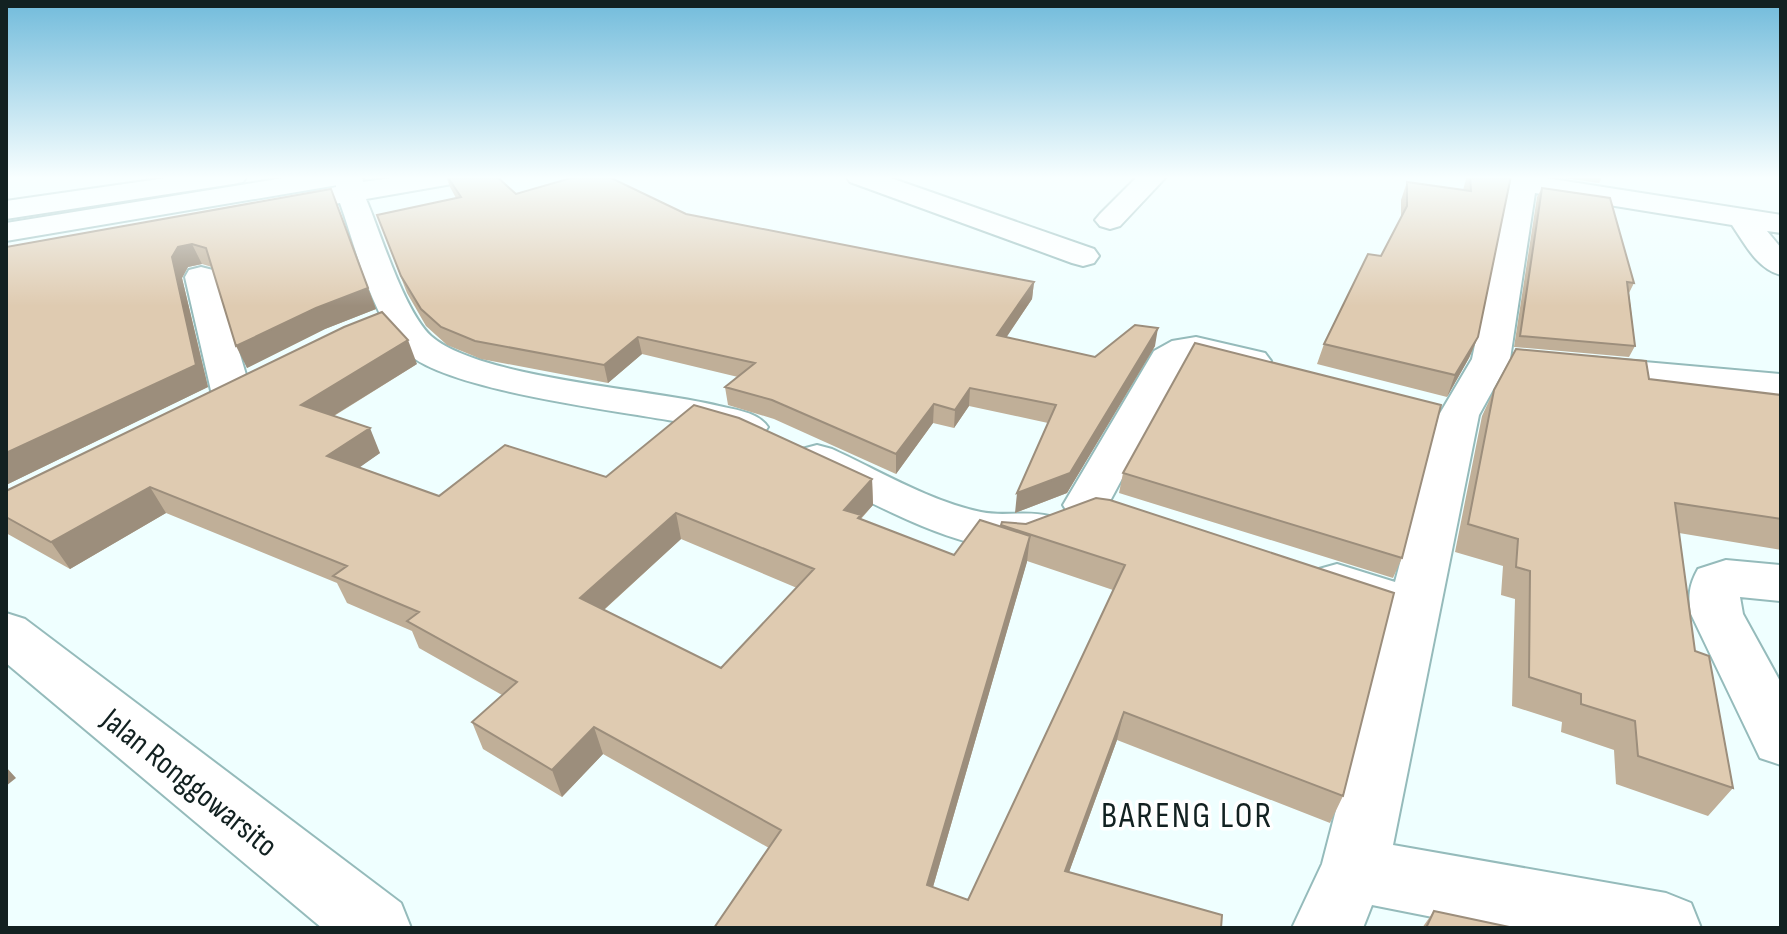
<svg xmlns="http://www.w3.org/2000/svg" width="1787" height="934" font-family="'Sofia Sans Condensed',sans-serif">
<rect width="100%" height="100%" fill="#efffff"/>
<g fill="none" stroke-linecap="round" stroke-linejoin="round">
<g stroke="#95bbbb" stroke-width="4">
<path id="minor" d="M 180,176 L 247,176 L 243,182 L 233,184 L 6,219 L 6,201 Z
M 336,176 L 362,176 L 363,182 L 405,176 L 466,176 L 462,182 L 452,184 L 366,199 C 381,234 404,311 431,336 C 478,378 651,389 719,406 C 736,410 758,412 768,427 L 762,436 C 735,443 706,427 679,422 C 621,411 438,390 403,349 C 369,309 357,251 340,203 L 320,207 L 310,204 L 306,198 L 310,192 L 336,187 Z
M 846,176 L 885,176 L 1094,249 L 1099,256 L 1094,263 L 1083,266 L 1072,263 L 850,182 Z
M 1138,176 L 1167,176 L 1120,226 L 1110,229 L 1100,226 L 1095,220 L 1100,214 Z
M 1470,176 L 1533,176 L 1781,215 L 1781,233 L 1767,231 L 1781,248 L 1781,275 C 1757,269 1745,244 1732,225 L 1535,193 L 1510,359 L 1479,415 L 1393,845 L 1666,893 L 1691,903 L 1701,928 L 1488,928 L 1372,905 L 1363,928 L 1292,928 L 1322,864 L 1386,617 L 1319,595 L 1312,582 L 1319,569 L 1337,564 L 1395,582 L 1439,415 L 1472,359 L 1508,188 L 1474,182 Z
M 201,267 L 213,270 L 217,277 L 252,395 L 246,403 L 232,407 L 218,403 L 212,395 L 185,277 L 189,270 Z
M 1196,337 L 1265,353 L 1271,361 L 1265,369 C 1239,376 1203,349 1183,365 L 1102,516 L 1086,520 L 1070,516 L 1063,505 L 1154,351 L 1172,341 Z
M 1588,357 L 1781,374 L 1781,398 L 1574,376 L 1569,368 L 1574,360 Z
M 817,445 L 832,449 C 880,471 929,501 981,512 C 1005,517 1026,510 1049,516 L 1056,527 L 1049,538 C 1037,541 1025,545 1013,547 C 957,553 853,493 802,467 L 795,458 L 802,449 Z
M 1726,560 L 1781,565 L 1781,601 L 1740,597 L 1743,614 L 1781,683 L 1781,765 L 1760,758 L 1691,614 C 1688,596 1689,585 1698,569 Z"/>
</g>
<g stroke="#95bbbb" stroke-width="4">
<path id="tertiary" d="M 6,613 L 25,619 L 401,903 L 411,928 L 322,928 L 6,663 Z"/>
</g>
<g stroke="#95bbbb" stroke-width="4">
<path id="secondary" d="M 296,176 L 358,176 L 354,182 L 344,184 L 6,241 L 6,223 Z"/>
</g>
<use href="#minor" fill="#fff" fill-rule="evenodd"/>
<use href="#tertiary" fill="#fff" fill-rule="evenodd"/>
<use href="#secondary" fill="#fff" fill-rule="evenodd"/>
</g>
<path fill="#c0af98" fill-rule="evenodd" d="M 446,176 L 496,176 L 516,194 L 686,214 L 1034,282 L 1032,299 L 1006,337 L 1095,357 L 1155,346 L 1067,493 L 1015,513 L 1048,423 L 969,406 L 954,428 L 933,423 L 896,474 L 774,419 L 728,405 L 725,387 L 738,377 L 642,354 L 608,383 L 481,359 L 447,345 L 426,326 L 407,293 L 377,215 L 456,198 L 450,187 Z
M 1467,176 L 1511,176 L 1478,337 L 1469,358 L 1447,397 L 1317,364 L 1324,344 L 1381,256 L 1401,218 L 1401,200 L 1407,182 L 1463,190 Z
M 1550,176 L 1603,176 L 1599,183 Z
M 1542,188 L 1634,283 L 1629,293 L 1635,346 L 1629,357 L 1514,347 L 1537,197 Z
M 331,189 L 376,309 L 325,329 L 247,368 L 212,267 L 202,264 L 188,267 L 182,278 L 208,387 L 6,485 L 6,247 Z
M 417,364 L 334,416 L 380,453 L 359,467 L 439,496 L 606,477 L 872,479 L 873,505 L 861,519 L 954,555 L 1001,527 L 1002,522 L 1026,524 L 1096,498 L 1343,796 L 1330,823 L 1117,740 L 1069,872 L 1222,915 L 714,928 L 769,848 L 603,754 L 562,797 L 483,749 L 472,722 L 502,695 L 419,648 L 412,631 L 347,603 L 337,583 L 166,513 L 70,569 L 6,533 L 6,491 ZM 681,539 L 797,588 L 721,668 L 604,610 ZM 1027,561 L 1113,590 L 968,900 L 933,887 Z
M 1649,379 L 1781,395 L 1781,550 L 1679,533 L 1695,651 L 1733,788 L 1708,816 L 1616,784 L 1614,750 L 1561,732 L 1562,722 L 1512,706 L 1515,599 L 1501,595 L 1503,566 L 1455,552 L 1482,416 L 1494,390 Z
M 1123,473 L 1402,558 L 1393,578 L 1119,493 Z
M 1434,911 L 1514,928 L 1422,928 Z"/>
<path fill="#9c8e7c" d="M 192,244 L 202,264 L 188,267 L 182,278 L 208,387 L 6,485 L 6,453 L 172,257 L 178,247 Z
M 1034,282 L 1032,299 L 996,353 L 997,335 Z
M 368,288 L 376,309 L 325,329 L 247,368 L 236,346 L 316,308 Z
M 1158,328 L 1155,346 L 1067,493 L 1015,513 L 1017,493 Z
M 638,337 L 642,354 L 608,383 L 604,365 Z
M 1478,337 L 1469,358 L 1447,397 L 1455,375 Z
M 408,340 L 417,364 L 312,429 L 301,405 Z
M 970,388 L 969,406 L 954,428 L 955,410 Z
M 934,404 L 933,423 L 896,474 L 896,454 Z
M 370,428 L 380,453 L 339,482 L 327,456 Z
M 872,479 L 873,505 L 861,518 L 862,542 L 844,510 Z
M 150,487 L 166,513 L 70,569 L 51,542 Z
M 676,513 L 681,539 L 587,625 L 580,598 Z
M 1030,536 L 1027,562 L 926,911 L 927,885 Z
M 1124,712 L 1117,740 L 1060,897 L 1065,871 Z
M 594,727 L 603,754 L 562,797 L 552,770 Z
M 6,767 L 16,778 L 6,786 Z"/>
<path fill="#dfcbb1" stroke="#9c8e7c" stroke-width="2" fill-rule="evenodd" d="M 447,176 L 496,176 L 516,194 L 578,176 L 607,176 L 686,214 L 1034,282 L 997,335 L 1095,357 L 1135,325 L 1158,328 L 1070,473 L 1017,493 L 1056,405 L 970,388 L 955,410 L 934,404 L 896,454 L 772,400 L 725,387 L 755,363 L 638,337 L 604,365 L 475,341 L 441,327 L 421,309 L 401,276 L 377,215 L 461,197 Z
M 1470,176 L 1511,176 L 1478,337 L 1455,375 L 1324,344 L 1368,254 L 1381,256 L 1407,206 L 1407,182 L 1471,191 Z
M 1542,188 L 1610,198 L 1634,283 L 1627,282 L 1635,346 L 1520,336 Z
M 331,189 L 368,288 L 316,308 L 236,346 L 206,248 L 192,244 L 178,247 L 172,257 L 196,365 L 6,453 L 6,247 Z
M 382,312 L 408,340 L 301,405 L 370,428 L 327,456 L 439,496 L 505,445 L 606,477 L 694,405 L 739,418 L 872,479 L 844,510 L 861,515 L 858,518 L 954,555 L 980,520 L 1030,536 L 927,885 L 968,900 L 1125,565 L 1001,525 L 1002,522 L 1026,524 L 1096,498 L 1110,500 L 1394,593 L 1343,796 L 1124,712 L 1065,871 L 1222,915 L 1221,928 L 714,928 L 781,830 L 594,727 L 552,770 L 472,722 L 517,682 L 407,621 L 419,612 L 333,576 L 347,566 L 150,487 L 51,542 L 6,517 L 6,491 L 344,327 ZM 676,513 L 814,569 L 721,668 L 580,598 Z
M 1195,343 L 1441,405 L 1402,558 L 1123,473 Z
M 1516,349 L 1646,361 L 1649,379 L 1781,395 L 1781,519 L 1675,503 L 1695,651 L 1709,656 L 1733,788 L 1638,756 L 1635,721 L 1581,704 L 1581,694 L 1529,677 L 1530,571 L 1516,567 L 1518,539 L 1468,524 L 1494,390 Z
M 1434,911 L 1514,928 L 1426,928 Z"/>
<linearGradient id="sky" x2="0" y2="1"><stop stop-color="#71bbdb"/><stop offset="0.58" stop-color="#f8ffff"/><stop offset="1" stop-color="#f8ffff" stop-opacity="0"/></linearGradient>
<rect width="1787" height="306" fill="url(#sky)"/>
<g text-anchor="middle" stroke-width="7" stroke-linejoin="round" paint-order="stroke">
<g font-size="32" fill="#122121" stroke="#fff">
<text transform="translate(190 782) rotate(39)" y="11">Jalan Ronggowarsito</text>
</g>
<g font-size="36" letter-spacing="2" fill="#122121" stroke="#fff">
<text x="1187" y="827">BARENG LOR</text>
</g>
</g>
<rect width="1787" height="934" fill="none" stroke="#122121" stroke-width="16"/>
</svg>
